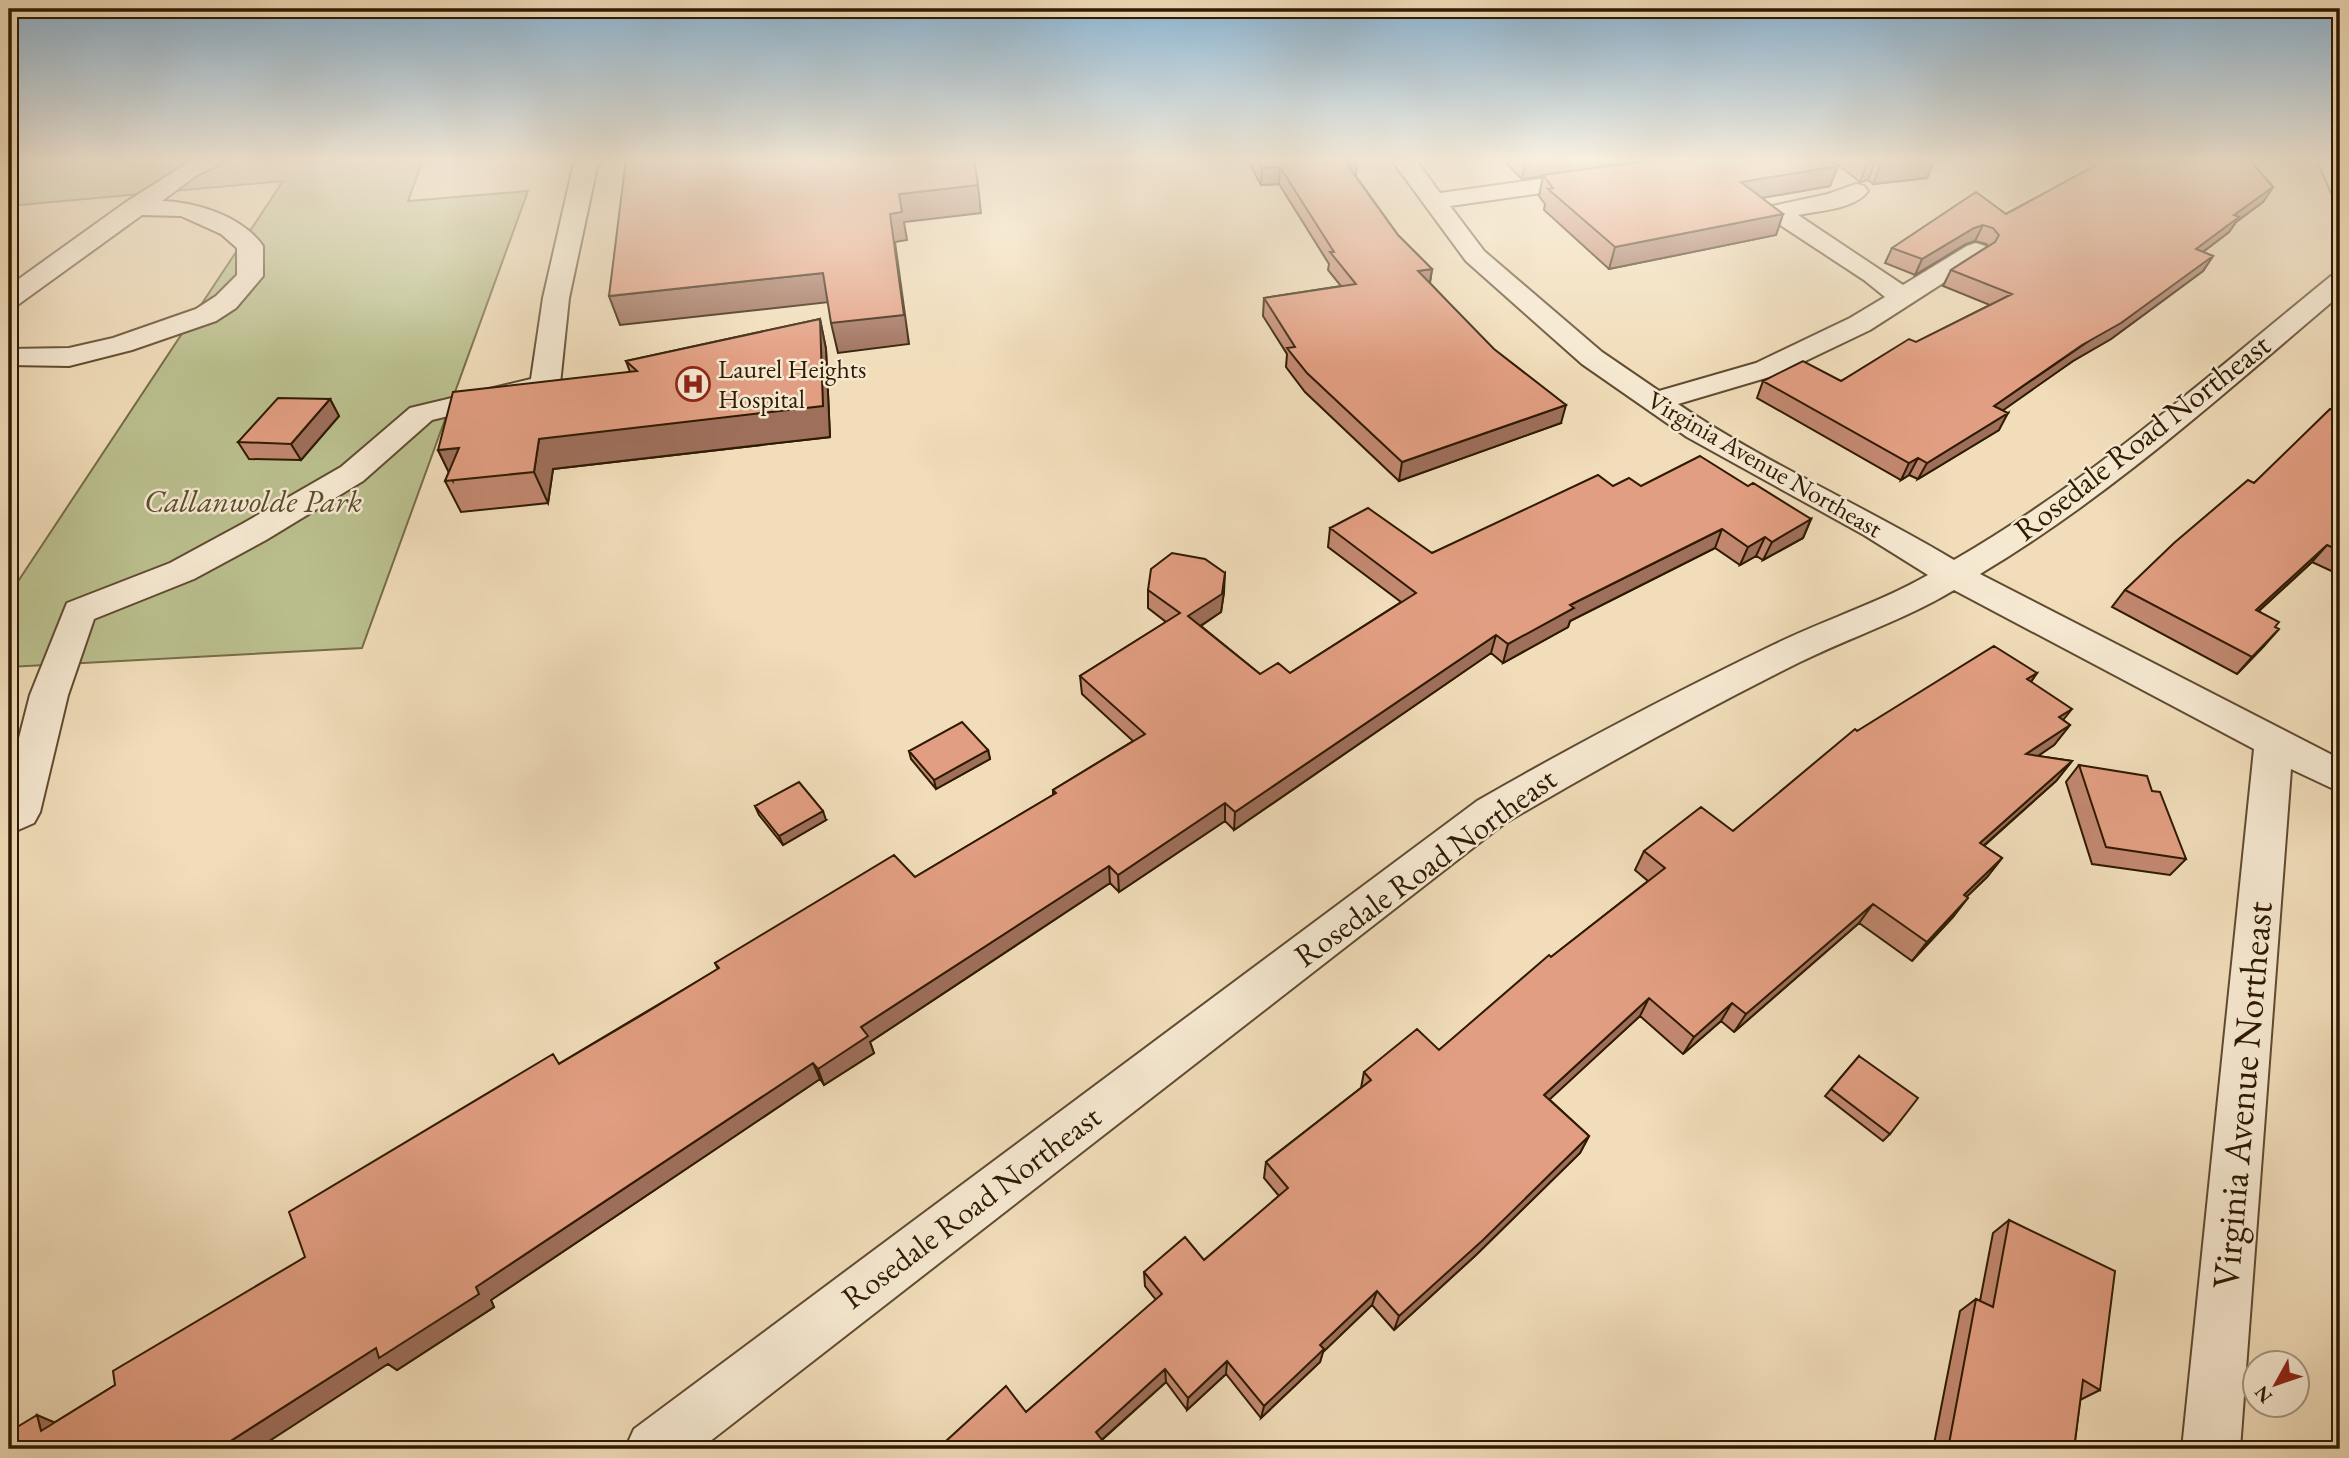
<svg xmlns="http://www.w3.org/2000/svg" width="2349" height="1458" font-family="'EB Garamond',serif">
<rect width="100%" height="100%" fill="#f1ddba"/>
<filter id="stains"><feTurbulence type="fractalNoise" baseFrequency=".00286" numOctaves="4"/><feColorMatrix values="0 0 0 0 .2 0 0 0 0 .09 0 0 0 0 .02 0 0 0 .5 -.17"/></filter>
<radialGradient id="worn" r=".72"><stop offset=".6" stop-color="#630" stop-opacity="0"/><stop offset="1" stop-color="#630" stop-opacity=".3"/></radialGradient>
<path fill="#bbc08f" stroke="#756d48" stroke-width="2" d="M 9,159 L 423,159 L 408,201 L 528,191 L 362,648 L 9,667 L 9,595 L 283,181 L 9,206 Z"/>
<g fill="none" stroke-linecap="round" stroke-linejoin="round">
<g stroke="#604b30" stroke-width="4">
<path id="minor" d="M 194,159 L 224,159 L 220,164 L 197,175 L 162,201 C 196,202 242,216 263,246 L 263,276 L 236,308 L 216,321 L 132,350 L 69,366 L 9,365 L 9,349 L 69,348 L 113,338 L 196,309 L 216,296 L 237,275 L 237,248 L 221,234 L 181,216 L 142,215 L 19,304 L 9,306 L 9,286 L 126,202 Z
M 579,159 L 603,159 L 597,167 L 569,298 L 560,384 L 555,390 L 432,420 L 363,481 L 266,540 L 194,579 L 94,619 L 68,695 L 40,812 L 34,823 L 9,834 L 9,777 L 30,695 L 67,603 L 170,563 L 242,524 L 341,467 L 410,408 L 531,379 L 543,298 L 573,167 Z
M 1391,159 L 1415,159 L 1440,193 L 1591,172 L 1599,174 L 1603,179 L 1599,184 L 1591,186 L 1450,206 L 1484,251 L 1602,352 L 1659,391 L 1756,363 L 1850,318 L 1885,297 L 1864,280 L 1768,217 L 1765,212 L 1768,207 L 1828,194 L 1856,184 L 1864,186 L 1868,191 C 1856,209 1818,211 1798,215 L 1903,285 L 1967,246 L 1976,243 L 1985,246 L 1989,251 L 1985,256 L 1870,330 L 1776,375 L 1678,404 C 1763,462 1864,506 1954,560 C 2091,481 2208,376 2331,276 L 2340,274 L 2340,295 C 2224,393 2111,496 1980,574 L 2340,759 L 2340,792 L 2291,769 L 2240,1449 L 2182,1449 L 2254,749 L 1954,590 C 1906,619 1851,637 1800,662 C 1700,712 1602,766 1505,823 L 700,1449 L 625,1449 L 634,1429 L 1477,801 C 1574,745 1672,694 1773,645 C 1824,620 1879,603 1928,575 L 1864,535 L 1687,437 L 1582,364 L 1466,261 Z
M 2317,159 L 2340,159 L 2340,195 L 2332,193 Z"/>
</g>
<use href="#minor" fill="#f6e9d2" fill-rule="evenodd"/>
</g>
<path fill="#c28870" stroke="#2f1a02" stroke-width="2" d="M 1247,159 L 1353,159 L 1357,165 L 1356,176 L 1398,235 L 1432,269 L 1430,283 L 1561,423 L 1399,481 L 1305,392 L 1286,367 L 1287,354 L 1263,316 L 1264,298 L 1341,286 L 1328,270 L 1329,264 L 1279,184 L 1261,185 Z
M 1502,159 L 1829,159 L 1838,166 L 1830,186 L 1762,198 L 1783,214 L 1776,235 L 1609,269 L 1544,210 L 1545,204 L 1539,196 L 1543,176 L 1522,179 Z
M 1830,159 L 1935,159 L 1927,178 L 1873,184 L 1868,180 L 1860,182 Z
M 2103,159 L 2253,159 L 2252,162 L 2273,187 L 2263,202 L 2236,222 L 2229,232 L 2203,252 L 2213,256 L 2203,271 L 2111,339 L 2073,361 L 2002,410 L 1999,430 L 1918,479 L 1909,475 L 1901,480 L 1757,398 L 1763,381 L 1841,381 L 1990,305 L 1943,286 L 1951,270 L 1988,246 L 1986,244 L 1975,241 L 1966,244 L 1915,275 L 1885,263 L 1892,248 L 2006,214 L 2106,160 Z
M 820,319 L 826,349 L 830,437 L 553,469 L 548,503 L 461,512 L 445,481 L 449,472 L 438,450 L 630,372 L 626,361 Z
M 330,399 L 339,416 L 301,460 L 249,459 L 238,442 Z
M 2340,409 L 2340,575 L 2312,562 L 2259,611 L 2275,627 L 2264,646 L 2237,674 L 2112,607 L 2125,590 L 2254,483 Z
M 1613,486 L 1748,486 L 1811,519 L 1803,538 L 1763,560 L 1756,556 L 1740,565 L 1715,548 L 1570,621 L 1568,627 L 1503,663 L 1491,653 L 1234,830 L 1225,821 L 1119,892 L 1110,883 L 870,1042 L 874,1053 L 824,1085 L 820,1079 L 491,1300 L 494,1307 L 397,1370 L 388,1364 L 55,1422 L 115,1385 L 305,1257 L 560,1063 L 718,969 L 715,963 L 915,877 L 1053,795 L 1053,790 L 1133,741 L 1082,694 L 1080,676 L 1166,622 L 1148,608 L 1148,590 L 1224,592 L 1221,612 L 1201,626 L 1260,674 L 1290,673 L 1401,602 L 1328,547 L 1330,528 L 1432,553 Z
M 2037,673 L 2031,682 L 2063,720 L 2070,725 L 2054,745 L 2038,756 L 2072,761 L 2056,781 L 1984,846 L 2002,858 L 1987,877 L 1966,897 L 1953,917 L 1912,961 L 1859,923 L 1734,1032 L 1721,1021 L 1683,1054 L 1640,1016 L 1549,1099 L 1589,1136 L 1580,1153 L 1476,1255 L 1394,1330 L 1372,1305 L 1323,1352 L 1320,1362 L 1261,1418 L 1226,1374 L 1187,1410 L 1166,1382 L 1102,1440 L 1109,1449 L 949,1449 L 945,1442 L 1026,1412 L 1156,1300 L 1145,1286 L 1144,1272 L 1204,1260 L 1279,1196 L 1264,1178 L 1266,1162 L 1361,1088 L 1364,1072 L 1439,1050 L 1551,957 L 1648,881 L 1635,870 L 1644,851 L 1733,831 L 1857,731 Z
M 988,750 L 990,759 L 936,789 L 911,759 L 909,751 Z
M 2079,765 L 2152,791 L 2186,859 L 2170,875 L 2092,864 L 2066,782 Z
M 755,806 L 826,820 L 783,845 L 759,815 Z
M 1859,1056 L 1890,1134 L 1883,1141 L 1825,1096 Z
M 2009,1220 L 2100,1390 L 2080,1400 L 2074,1449 L 1933,1449 L 1960,1311 L 1976,1299 L 1980,1301 L 1993,1233 Z"/>
<path fill="#9e6f5b" stroke="#2f1a02" stroke-width="2" d="M 1526,159 L 1665,159 L 1522,179 Z
M 1919,159 L 1935,159 L 1927,178 L 1873,184 L 1881,163 Z
M 1876,160 L 1868,180 L 1860,182 L 1868,161 Z
M 1838,166 L 1830,186 L 1734,203 L 1741,182 Z
M 1280,167 L 1279,184 L 1261,185 L 1262,168 Z
M 978,185 L 981,213 L 904,222 L 907,240 L 895,242 L 909,344 L 838,353 L 831,323 L 890,214 L 899,194 Z
M 2273,187 L 2263,202 L 2236,222 L 2229,232 L 2186,265 L 2196,249 L 2234,215 Z
M 1783,214 L 1776,235 L 1609,269 L 1615,247 Z
M 1983,225 L 1975,241 L 1966,244 L 1915,275 L 1922,259 L 1974,228 Z
M 2213,256 L 2203,271 L 2111,339 L 2073,361 L 1985,423 L 1994,406 Z
M 1432,269 L 1429,287 L 1418,271 Z
M 823,273 L 830,302 L 620,325 L 609,296 Z
M 820,319 L 826,349 L 830,437 L 553,469 L 548,503 L 534,472 L 539,439 Z
M 330,399 L 339,416 L 301,460 L 291,444 Z
M 1566,405 L 1561,423 L 1399,481 L 1402,462 Z
M 2008,413 L 1999,430 L 1918,479 L 1927,463 Z
M 459,448 L 453,481 L 438,450 Z
M 1918,458 L 1909,475 L 1901,480 L 1909,463 Z
M 1811,519 L 1803,538 L 1763,560 L 1772,542 Z
M 1722,529 L 1715,548 L 1570,621 L 1568,627 L 1503,663 L 1508,644 L 1570,605 Z
M 1765,537 L 1756,556 L 1740,565 L 1748,547 Z
M 2327,545 L 2312,562 L 2241,627 L 2256,610 Z
M 1225,573 L 1224,592 L 1221,612 L 1188,634 L 1188,616 Z
M 2279,629 L 2264,646 L 2237,674 L 2252,657 Z
M 1496,635 L 1491,653 L 1234,830 L 1235,812 Z
M 2037,673 L 2023,693 L 2027,679 Z
M 2072,709 L 2056,729 L 2059,717 Z
M 2070,725 L 2054,745 L 2011,774 L 2026,754 Z
M 988,750 L 990,759 L 936,789 L 934,780 Z
M 2072,761 L 2056,781 L 1965,862 L 1980,843 Z
M 1225,803 L 1225,821 L 1119,892 L 1118,875 Z
M 823,811 L 826,820 L 783,845 L 779,836 Z
M 2002,858 L 1987,877 L 1949,914 L 1964,895 Z
M 1109,866 L 1110,883 L 870,1042 L 874,1053 L 824,1085 L 818,1069 L 861,1027 Z
M 1968,898 L 1953,917 L 1912,961 L 1927,942 Z
M 1873,904 L 1859,923 L 1734,1032 L 1746,1014 Z
M 1649,998 L 1640,1016 L 1536,1112 L 1544,1095 Z
M 1732,1003 L 1721,1021 L 1683,1054 L 1694,1037 Z
M 813,1063 L 820,1079 L 491,1300 L 494,1307 L 397,1370 L 388,1364 L 257,1449 L 218,1449 L 376,1348 L 476,1287 Z
M 1589,1136 L 1580,1153 L 1476,1255 L 1394,1330 L 1399,1316 Z
M 1377,1291 L 1372,1305 L 1323,1352 L 1320,1362 L 1261,1418 L 1264,1406 L 1320,1345 Z
M 1227,1361 L 1226,1374 L 1187,1410 L 1188,1398 Z
M 1165,1369 L 1166,1382 L 1098,1443 L 1096,1432 Z
M 37,1415 L 63,1426 L 41,1431 Z"/>
<path fill="#e29e82" stroke="#2f1a02" stroke-width="2" d="M 626,159 L 974,159 L 978,185 L 899,194 L 902,212 L 890,214 L 904,315 L 831,323 L 823,273 L 609,296 Z
M 1257,159 L 1353,159 L 1357,165 L 1348,166 L 1398,235 L 1432,269 L 1418,271 L 1494,349 L 1566,405 L 1402,462 L 1307,373 L 1287,348 L 1295,347 L 1264,298 L 1356,284 L 1330,252 L 1334,252 L 1280,167 L 1262,168 Z
M 1661,159 L 1829,159 L 1838,166 L 1741,182 L 1783,214 L 1615,247 L 1548,189 L 1553,188 L 1543,175 Z
M 1865,159 L 1919,159 L 1881,163 L 1876,160 L 1868,161 Z
M 2107,159 L 2249,159 L 2273,187 L 2234,215 L 2239,217 L 2196,249 L 2213,256 L 2121,323 L 2082,345 L 1994,406 L 2008,413 L 1927,463 L 1918,458 L 1909,463 L 1763,381 L 1803,361 L 1841,381 L 1909,339 L 1916,342 L 2012,294 L 1951,270 L 1995,242 L 1999,235 L 1993,228 L 1983,225 L 1974,228 L 1922,259 L 1892,248 L 1976,192 L 2006,214 Z
M 820,319 L 823,406 L 539,439 L 534,472 L 445,481 L 459,448 L 438,450 L 453,392 L 637,371 L 626,361 Z
M 278,398 L 330,399 L 291,444 L 238,442 Z
M 2330,409 L 2337,412 L 2340,409 L 2340,551 L 2327,545 L 2256,610 L 2279,622 L 2275,627 L 2279,629 L 2252,657 L 2125,590 L 2174,543 L 2248,480 L 2254,483 Z
M 1700,456 L 1748,486 L 1753,483 L 1811,519 L 1772,542 L 1765,537 L 1748,547 L 1722,529 L 1570,605 L 1574,608 L 1508,644 L 1496,635 L 1235,812 L 1225,803 L 1118,875 L 1109,866 L 861,1027 L 868,1036 L 818,1069 L 813,1063 L 476,1287 L 479,1294 L 379,1358 L 376,1348 L 218,1449 L 9,1449 L 9,1432 L 37,1415 L 41,1431 L 115,1385 L 113,1371 L 305,1257 L 289,1212 L 553,1054 L 559,1064 L 652,1009 L 719,968 L 715,963 L 894,855 L 915,877 L 1056,793 L 1053,790 L 1145,734 L 1080,676 L 1180,613 L 1148,590 L 1151,569 L 1172,553 L 1205,559 L 1225,573 L 1222,594 L 1188,616 L 1260,674 L 1278,663 L 1290,673 L 1416,593 L 1330,528 L 1368,508 L 1432,553 L 1598,475 L 1613,486 L 1629,478 L 1641,486 Z
M 1994,646 L 2037,673 L 2027,679 L 2072,709 L 2059,717 L 2070,725 L 2026,754 L 2072,761 L 1980,843 L 2002,858 L 1964,895 L 1968,898 L 1927,942 L 1873,904 L 1746,1014 L 1732,1003 L 1694,1037 L 1649,998 L 1544,1095 L 1589,1136 L 1483,1240 L 1399,1316 L 1377,1291 L 1320,1345 L 1324,1349 L 1264,1406 L 1227,1361 L 1188,1398 L 1165,1369 L 1096,1432 L 1109,1449 L 950,1449 L 945,1442 L 1006,1386 L 1026,1412 L 1162,1294 L 1144,1272 L 1185,1237 L 1204,1260 L 1288,1188 L 1266,1162 L 1371,1080 L 1364,1072 L 1417,1029 L 1439,1050 L 1549,955 L 1551,957 L 1665,868 L 1644,851 L 1701,807 L 1733,831 L 1855,729 L 1857,731 Z
M 962,722 L 988,750 L 934,780 L 909,751 Z
M 2079,765 L 2147,776 L 2152,791 L 2160,792 L 2186,859 L 2106,847 Z
M 799,782 L 823,811 L 779,836 L 755,806 Z
M 1859,1056 L 1918,1098 L 1890,1134 L 1831,1089 Z
M 2009,1220 L 2115,1271 L 2100,1390 L 2083,1380 L 2074,1449 L 1948,1449 L 1976,1299 L 1993,1307 Z"/>
<linearGradient id="sky" x2="0" y2="1"><stop stop-color="#8bb6d6"/><stop offset="0.44" stop-color="#f9f0e0"/><stop offset="1" stop-color="#f9f0e0" stop-opacity="0"/></linearGradient>
<rect width="2349" height="363" fill="url(#sky)"/>
<defs>
<g id="hospital-ring" transform="scale(1.75)"><circle r="9.5" fill="#f6e9d2" stroke="#8f2418" stroke-width="1.5"/><path d="M-5-5h3v3.5h4V-5h3V5h-3V1.5h-4V5h-3Z" fill="#8f2418"/></g>
</defs>
<g fill-rule="evenodd">
<use href="#hospital-ring" x="693" y="384"/>
</g>
<g text-anchor="middle" stroke-width="5" stroke-linejoin="round" paint-order="stroke">
<g font-size="26" fill="#2f1a02" stroke="#f6e9d2" text-anchor="start">
<text x="718" y="378">Laurel Heights<tspan x="718" dy="30">Hospital</tspan></text>
</g>
<g font-size="26" fill="#2f1a02" stroke="#f6e9d2">
<text transform="translate(1765 464) rotate(30)" y="9">Virginia Avenue Northeast</text>
</g>
<g font-size="32" fill="#2f1a02" stroke="#f6e9d2">
<text transform="translate(2142 437) rotate(-38)" y="11">Rosedale Road Northeast</text>
<text transform="translate(1425 867) rotate(-36)" y="11">Rosedale Road Northeast</text>
<text transform="translate(971 1207) rotate(-37)" y="11">Rosedale Road Northeast</text>
</g>
<g font-size="32" font-style="italic" fill="#594c2c" stroke="#f6e9d2">
<text x="253" y="512">Callanwolde Park</text>
</g>
<g font-size="38" fill="#2f1a02" stroke="#f6e9d2">
<text transform="translate(2242 1095) rotate(-85)" y="13">Virginia Avenue Northeast</text>
</g>
</g>
<rect width="2349" height="1458" fill="none" stroke="#f1ddba" stroke-width="35"/>
<rect x="10" y="10" width="2328" height="1437" fill="none" stroke="#2f1a02" stroke-width="3.5"/>
<rect x="18" y="18" width="2314" height="1423" fill="none" stroke="#2f1a02" stroke-width="2"/>
<g transform="translate(2276 1384) rotate(230)"><circle r="33" fill="#f6e9d2" stroke="#a6967f" stroke-width="2"/>
<path d="M0-5L12 26L0 18L-12 26Z" fill="#8f2418"/>
<text y="-10" font-size="19" font-weight="bold" text-anchor="middle" fill="#2f1a02">N</text>
</g>
<rect width="100%" height="100%" filter="url(#stains)"/>
<rect width="100%" height="100%" fill="url(#worn)"/>
</svg>
